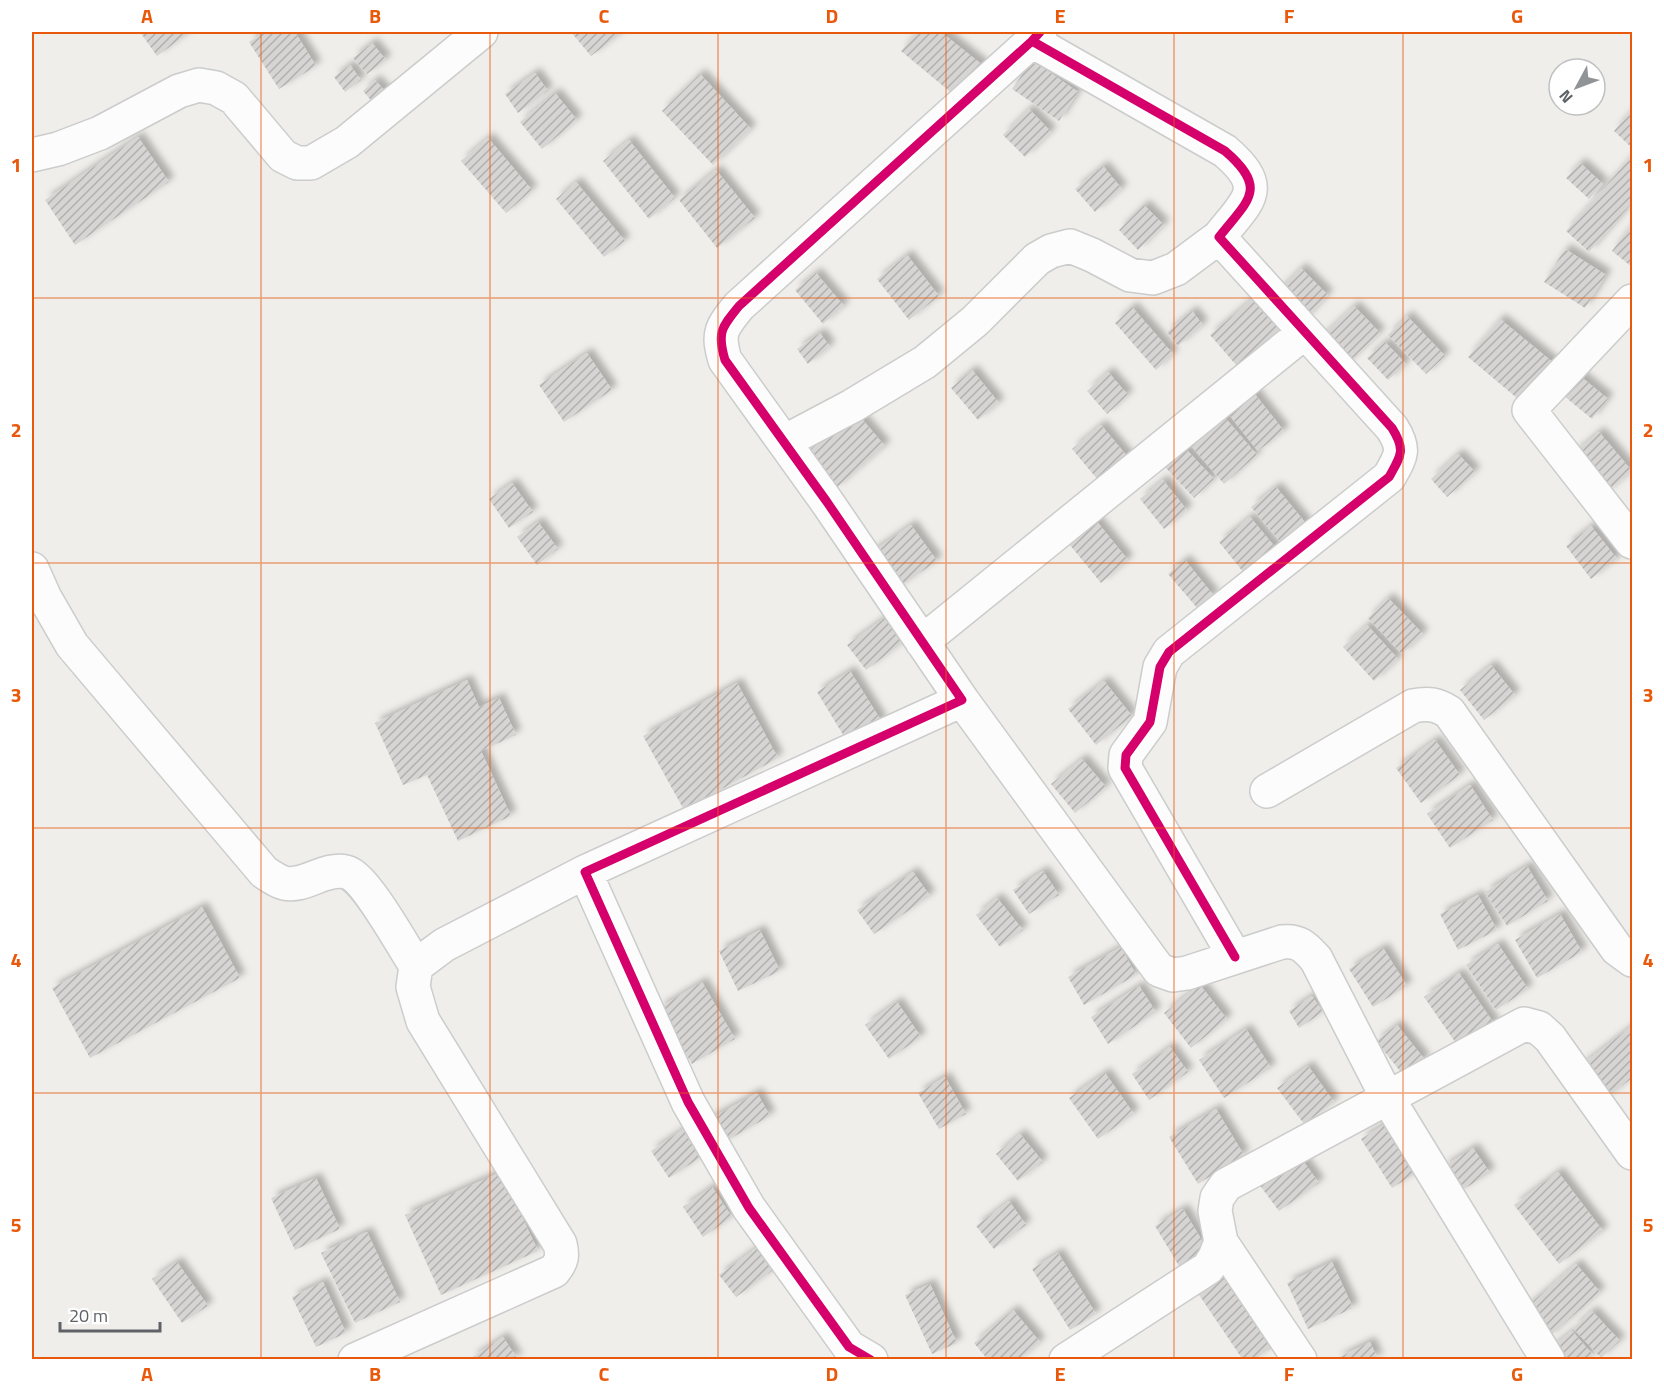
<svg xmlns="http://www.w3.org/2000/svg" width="1664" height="1391" font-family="'Titillium Web',sans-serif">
<defs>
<pattern id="building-hatch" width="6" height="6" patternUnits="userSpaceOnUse" patternTransform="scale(1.5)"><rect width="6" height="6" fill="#d6d5d3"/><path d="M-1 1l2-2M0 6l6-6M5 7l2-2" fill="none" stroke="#b1b0af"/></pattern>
<filter id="shadow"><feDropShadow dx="5.5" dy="-5.5" stdDeviation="3" flood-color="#0004"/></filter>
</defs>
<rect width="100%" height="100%" fill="#efeeea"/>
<path fill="url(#building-hatch)" filter="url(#shadow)" d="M 140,32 L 183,32 L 186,35 L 157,56 Z
M 265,32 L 295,32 L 316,66 L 279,89 L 249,42 Z
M 571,32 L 616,32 L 619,35 L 591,56 Z
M 917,32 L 941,32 L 986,68 L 960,100 L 901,51 Z
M 372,43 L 386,60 L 367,74 L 353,58 Z
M 1032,60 L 1078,92 L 1059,121 L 1012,89 Z
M 350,65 L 361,80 L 345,92 L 334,77 Z
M 535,73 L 548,91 L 518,113 L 505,94 Z
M 700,74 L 751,129 L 713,165 L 662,111 Z
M 375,80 L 393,100 L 380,111 L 363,91 Z
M 555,93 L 577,120 L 542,149 L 520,122 Z
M 1029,109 L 1051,132 L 1025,157 L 1003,135 Z
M 1632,110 L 1632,148 L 1614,131 Z
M 138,137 L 169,182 L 75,245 L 45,200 Z
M 488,138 L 532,190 L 506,213 L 461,161 Z
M 629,140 L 675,198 L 649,219 L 603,161 Z
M 1632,156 L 1632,203 L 1589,252 L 1566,231 Z
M 1580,163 L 1603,184 L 1589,199 L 1566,178 Z
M 1103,166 L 1122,189 L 1095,212 L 1075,189 Z
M 716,170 L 755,218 L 717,248 L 679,200 Z
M 576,182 L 625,241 L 604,257 L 556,199 Z
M 1144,205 L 1164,225 L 1138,250 L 1119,230 Z
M 1632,224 L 1632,267 L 1612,251 Z
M 1565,249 L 1606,275 L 1585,308 L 1544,282 Z
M 907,255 L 939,296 L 909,320 L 877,279 Z
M 1301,268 L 1328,295 L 1303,321 L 1275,294 Z
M 816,273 L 844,306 L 823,324 L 795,290 Z
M 1257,295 L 1290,334 L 1243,373 L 1210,335 Z
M 1354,306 L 1380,333 L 1343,367 L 1318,340 Z
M 1132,307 L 1173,354 L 1156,370 L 1115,323 Z
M 1192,311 L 1203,325 L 1178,346 L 1167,332 Z
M 1407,316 L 1445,356 L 1426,374 L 1388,335 Z
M 1500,319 L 1556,365 L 1524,404 L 1468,357 Z
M 820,333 L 830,347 L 808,364 L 797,349 Z
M 1385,342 L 1406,364 L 1388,380 L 1367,358 Z
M 587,353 L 612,390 L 564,422 L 539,385 Z
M 972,370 L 999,403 L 978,420 L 951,388 Z
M 1574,371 L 1608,399 L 1592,419 L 1558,391 Z
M 1108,372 L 1128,395 L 1107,414 L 1087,391 Z
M 1250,388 L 1284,431 L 1258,451 L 1224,408 Z
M 855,411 L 885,446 L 835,489 L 805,454 Z
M 1221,413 L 1257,455 L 1224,484 L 1188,442 Z
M 1101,425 L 1132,462 L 1103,486 L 1072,449 Z
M 1599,432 L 1632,471 L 1606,493 L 1573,454 Z
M 1183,446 L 1214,479 L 1194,498 L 1163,465 Z
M 1458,454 L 1475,472 L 1447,497 L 1431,479 Z
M 1163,480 L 1187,510 L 1164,529 L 1140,499 Z
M 512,483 L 533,512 L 509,528 L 489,499 Z
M 1276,487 L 1308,526 L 1284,546 L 1251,507 Z
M 1093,517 L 1128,560 L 1101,583 L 1065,539 Z
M 1250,517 L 1280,553 L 1248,578 L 1219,542 Z
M 538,522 L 558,549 L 537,565 L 517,537 Z
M 911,525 L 937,561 L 895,590 L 869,554 Z
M 1591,526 L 1617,559 L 1591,579 L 1566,546 Z
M 1185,560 L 1214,596 L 1198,609 L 1168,574 Z
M 1388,598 L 1423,634 L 1402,654 L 1368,618 Z
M 886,617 L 904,642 L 866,670 L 847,645 Z
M 1367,625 L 1398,659 L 1374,681 L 1343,647 Z
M 1491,665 L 1515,695 L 1484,720 L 1460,690 Z
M 850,671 L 882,722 L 848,743 L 817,692 Z
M 467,680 L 479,707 L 499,698 L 516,735 L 481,751 L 511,816 L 458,841 L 427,775 L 403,785 L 375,723 Z
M 1104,681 L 1132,716 L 1096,745 L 1068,709 Z
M 737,683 L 778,758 L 684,810 L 643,736 Z
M 1435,740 L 1460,775 L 1421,803 L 1396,768 Z
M 1082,759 L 1106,787 L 1075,813 L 1051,784 Z
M 1470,785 L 1493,820 L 1450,848 L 1427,814 Z
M 1527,866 L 1548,901 L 1507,926 L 1485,892 Z
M 1043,871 L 1059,895 L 1029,914 L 1013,890 Z
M 913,872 L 930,896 L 874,934 L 857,910 Z
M 1478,895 L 1497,930 L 1458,950 L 1440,914 Z
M 997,898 L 1023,930 L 1000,947 L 976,915 Z
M 202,907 L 240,978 L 90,1058 L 52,988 Z
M 1560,914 L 1582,952 L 1537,978 L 1515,940 Z
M 760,930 L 780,971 L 738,991 L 719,951 Z
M 1498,944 L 1528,989 L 1496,1010 L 1466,965 Z
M 1121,947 L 1136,975 L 1084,1005 L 1068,977 Z
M 1383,948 L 1407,986 L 1373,1007 L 1349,969 Z
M 1459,973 L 1495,1025 L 1460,1049 L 1424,997 Z
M 702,982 L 735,1039 L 692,1064 L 659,1008 Z
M 1200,985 L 1227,1019 L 1191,1048 L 1164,1013 Z
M 1139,986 L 1156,1012 L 1108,1044 L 1091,1017 Z
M 1312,996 L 1323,1012 L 1299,1028 L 1289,1011 Z
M 897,1002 L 921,1037 L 889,1059 L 865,1025 Z
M 1397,1025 L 1425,1060 L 1404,1076 L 1376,1041 Z
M 1632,1026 L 1632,1078 L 1605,1099 L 1580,1066 Z
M 1246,1029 L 1271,1068 L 1224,1098 L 1199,1060 Z
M 1170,1047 L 1188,1072 L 1149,1100 L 1132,1074 Z
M 1308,1066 L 1334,1102 L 1304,1124 L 1277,1088 Z
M 1105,1073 L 1134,1114 L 1098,1139 L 1069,1098 Z
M 945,1077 L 966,1114 L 939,1129 L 918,1093 Z
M 757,1093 L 770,1116 L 721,1144 L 708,1120 Z
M 1216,1109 L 1244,1155 L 1198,1184 L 1169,1137 Z
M 1395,1118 L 1426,1167 L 1392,1188 L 1361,1139 Z
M 691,1124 L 709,1152 L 669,1178 L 651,1151 Z
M 1020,1134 L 1043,1162 L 1018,1181 L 996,1154 Z
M 1473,1148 L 1490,1173 L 1459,1192 L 1443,1167 Z
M 1295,1150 L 1319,1183 L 1279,1211 L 1255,1179 Z
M 501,1172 L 538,1251 L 441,1295 L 405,1215 Z
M 1558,1172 L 1603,1231 L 1559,1264 L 1514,1205 Z
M 316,1178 L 340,1229 L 295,1250 L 271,1198 Z
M 712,1187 L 732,1217 L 703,1237 L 683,1207 Z
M 1009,1201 L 1026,1225 L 994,1249 L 976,1226 Z
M 1183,1209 L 1207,1249 L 1179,1266 L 1155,1226 Z
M 367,1232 L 400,1302 L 355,1323 L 321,1253 Z
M 762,1244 L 779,1266 L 736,1297 L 719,1275 Z
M 1058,1253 L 1096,1314 L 1070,1330 L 1032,1269 Z
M 177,1262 L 208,1306 L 182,1323 L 152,1279 Z
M 1332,1262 L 1353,1308 L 1308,1329 L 1287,1283 Z
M 1576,1264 L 1600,1292 L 1549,1337 L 1524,1309 Z
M 1219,1269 L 1272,1347 L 1254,1360 L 1243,1360 L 1193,1286 Z
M 323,1282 L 346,1333 L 316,1347 L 292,1297 Z
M 930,1284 L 957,1343 L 932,1354 L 905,1295 Z
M 1013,1310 L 1040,1342 L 1019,1360 L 988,1360 L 974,1343 Z
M 1592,1311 L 1620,1341 L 1601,1358 L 1573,1328 Z
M 1572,1331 L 1593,1355 L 1588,1360 L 1552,1360 L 1546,1352 Z
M 503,1337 L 518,1360 L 472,1360 L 471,1358 Z
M 1370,1342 L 1378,1360 L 1334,1360 Z"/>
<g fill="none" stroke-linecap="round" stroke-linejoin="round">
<g stroke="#cbcccc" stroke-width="36">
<path id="minor" d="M 1040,32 L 1032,41 L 1225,151 C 1269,189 1248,200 1219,237 L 1392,428 C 1406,450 1401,456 1389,477 L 1169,652 L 1160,667 L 1150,722 L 1126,755 L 1125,768 L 1235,957
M 32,155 L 58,149 L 100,133 L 179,91 L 199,85 L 216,88 L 234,98 L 283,156 L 297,163 L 311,163 L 347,142 L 481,32
M 1632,301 L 1529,410 L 1632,542
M 784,442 L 852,406 L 925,362 L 975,321 L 1037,259 L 1051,251 L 1070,246 L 1092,255 L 1130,275 L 1153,278 L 1176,269 L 1219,237
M 32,569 L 45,598 L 72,645 L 264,872 C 270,876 277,881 284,883 C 305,888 324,867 346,872 C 365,876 404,948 416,966
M 922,642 L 1305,332
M 962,700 L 1159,970 L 1173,975 L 1187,973 L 1282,942 C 1299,940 1305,947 1316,959 L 1387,1097 L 1548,1360
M 1267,791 L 1413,706 C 1428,703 1436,704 1449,712 L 1617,949 L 1632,960
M 1221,1242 L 1300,1360
M 355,1360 L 554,1271 C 562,1261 563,1256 560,1244 L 423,1021 L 413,987 L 416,966 L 444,945 L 585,872
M 871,1360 L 849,1347 L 749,1208 L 688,1102 L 585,872 L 962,700 L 827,502 L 725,360 C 717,333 721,328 739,306 L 1032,41
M 1066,1360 L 1208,1268 L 1215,1257 L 1221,1242 L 1215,1211 L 1217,1198 L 1226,1185 L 1524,1024 L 1539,1028 L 1550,1038 L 1632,1153"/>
</g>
<use href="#minor" stroke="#fdfcfc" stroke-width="33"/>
<g stroke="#fff" stroke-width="13">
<path id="cycleway" d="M 1040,32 L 1032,41 L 1225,151 C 1269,189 1248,200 1219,237 L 1392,428 C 1406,450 1401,456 1389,477 L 1169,652 L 1160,667 L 1150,722 L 1126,755 L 1125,768 L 1235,957
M 871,1360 L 849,1347 L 749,1208 L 688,1102 L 585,872 L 962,700 L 827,502 L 725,360 C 717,333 721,328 739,306 L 1032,41"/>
</g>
<use href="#cycleway" stroke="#d6006c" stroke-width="9"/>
</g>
<path fill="none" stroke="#e8590c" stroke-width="1.5" stroke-opacity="0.55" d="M 261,32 L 261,1360M 490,32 L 490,1360M 718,32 L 718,1360M 946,32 L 946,1360M 1174,32 L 1174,1360M 1403,32 L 1403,1360M 32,298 L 1632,298M 32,563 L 1632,563M 32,828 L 1632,828M 32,1093 L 1632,1093"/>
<rect width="1664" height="1391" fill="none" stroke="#ffffff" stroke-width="66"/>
<g transform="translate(1577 87) rotate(229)"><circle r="28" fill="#ffffff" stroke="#bfc1c3" stroke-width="1.5"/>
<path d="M0-4.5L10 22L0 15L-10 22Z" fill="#919496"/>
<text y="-9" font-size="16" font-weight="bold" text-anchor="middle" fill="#5f6368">N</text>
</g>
<path d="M60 1322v9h100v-9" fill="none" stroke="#5f6368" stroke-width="3"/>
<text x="69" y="1322" font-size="18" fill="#5f6368" stroke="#ffffff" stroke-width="4.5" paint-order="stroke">20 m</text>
<rect x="33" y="33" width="1598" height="1325" fill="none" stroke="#e8590c" stroke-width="2"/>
<g font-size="20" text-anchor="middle" font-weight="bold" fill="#e8590c">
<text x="147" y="23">A</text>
<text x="375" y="23">B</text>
<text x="604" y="23">C</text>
<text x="832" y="23">D</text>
<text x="1060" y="23">E</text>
<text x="1289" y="23">F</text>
<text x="1517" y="23">G</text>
<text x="16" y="172">1</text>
<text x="1648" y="172">1</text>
<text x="16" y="437">2</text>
<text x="1648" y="437">2</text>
<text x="16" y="702">3</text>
<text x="1648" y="702">3</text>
<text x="16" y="967">4</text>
<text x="1648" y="967">4</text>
<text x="16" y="1232">5</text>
<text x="1648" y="1232">5</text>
<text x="147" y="1381">A</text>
<text x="375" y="1381">B</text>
<text x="604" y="1381">C</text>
<text x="832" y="1381">D</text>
<text x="1060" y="1381">E</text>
<text x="1289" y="1381">F</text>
<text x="1517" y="1381">G</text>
</g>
</svg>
